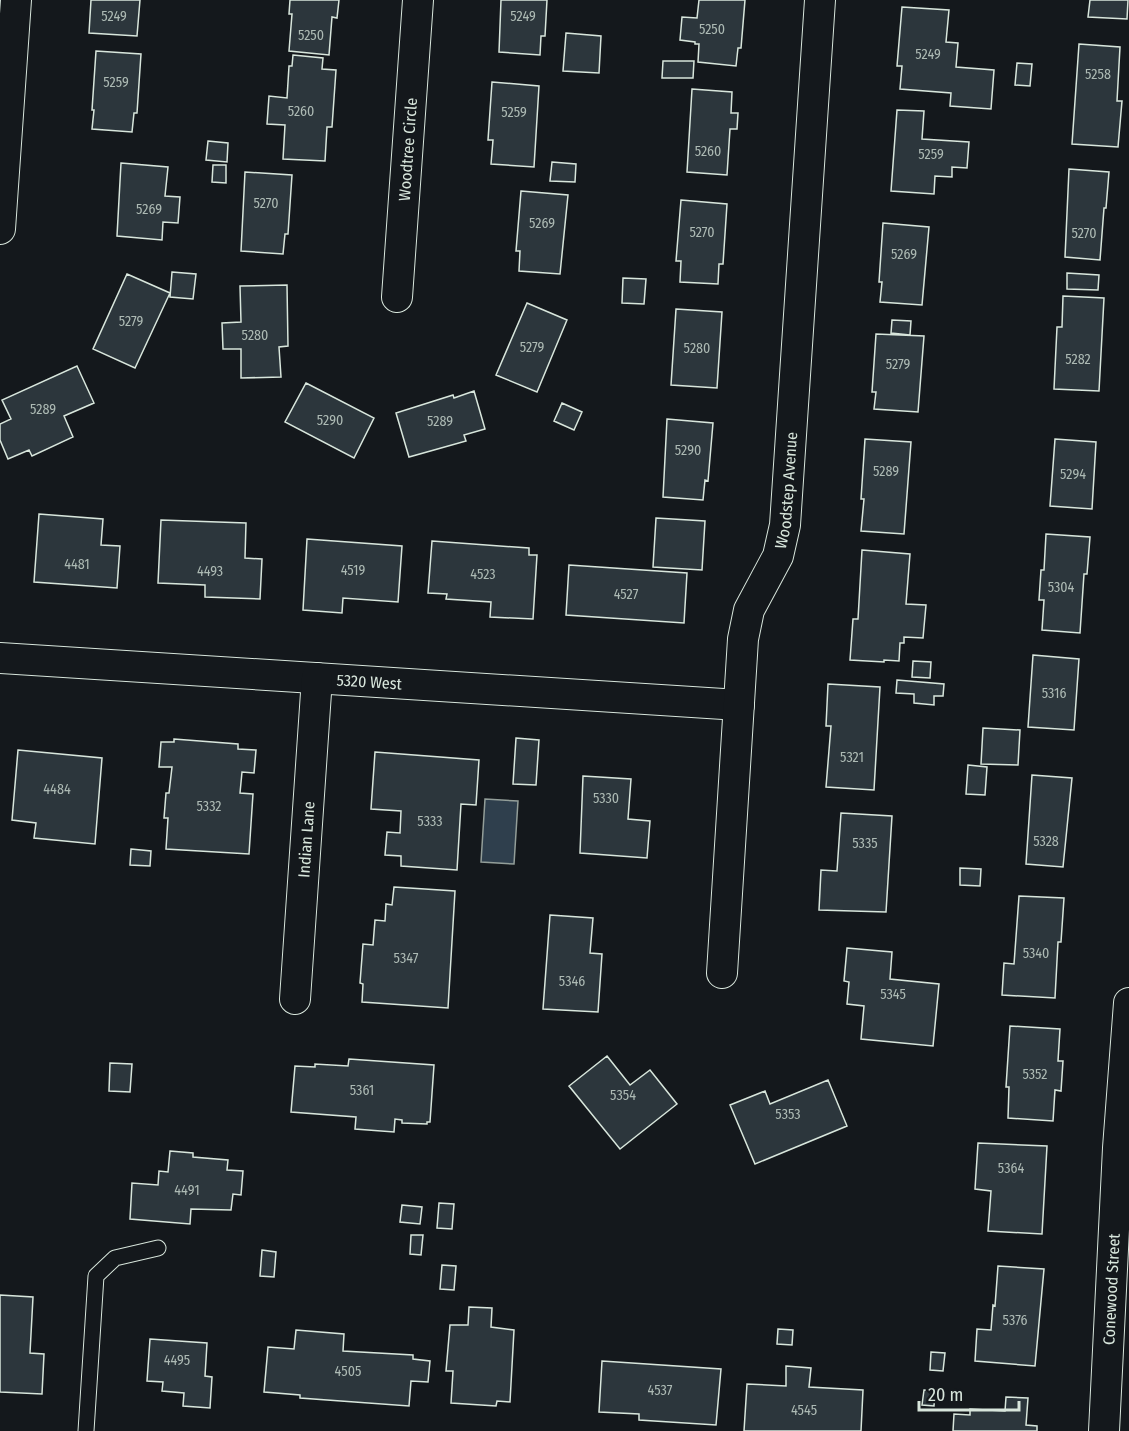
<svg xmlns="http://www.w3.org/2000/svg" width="1129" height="1431" font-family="'Fira Sans Condensed',sans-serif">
<rect width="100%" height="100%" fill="#14181c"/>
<path fill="#2f3f4d" stroke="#939e99" stroke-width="1.5" d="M 485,799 L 518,801 L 514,864 L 481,862 Z"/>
<path fill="#2c363c" stroke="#d8e6dc" stroke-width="1.5" d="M 91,0 L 140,0 L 137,36 L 89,33 Z
M 290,0 L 339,0 L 337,18 L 332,17 L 329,55 L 289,51 L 292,14 L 289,14 Z
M 501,0 L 547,0 L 545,36 L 541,36 L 540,55 L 499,52 Z
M 699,0 L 745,0 L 741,48 L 738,48 L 736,66 L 698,62 L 699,44 L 695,44 L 695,42 L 680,40 L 682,17 L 697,18 Z
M 1090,0 L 1128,0 L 1127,19 L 1088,17 Z
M 902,7 L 949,10 L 946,42 L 958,43 L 956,67 L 994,70 L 991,109 L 950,106 L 951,93 L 900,89 L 902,66 L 897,66 Z
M 566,33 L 601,36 L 599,73 L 563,71 Z
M 1079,44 L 1120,47 L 1117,101 L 1122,101 L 1118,147 L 1072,144 Z
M 96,51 L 141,54 L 137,113 L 134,113 L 132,132 L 92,129 L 94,110 L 92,110 Z
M 293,55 L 323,58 L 322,69 L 336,70 L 332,127 L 327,127 L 325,161 L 283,159 L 285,125 L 267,124 L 269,96 L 287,98 L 289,66 L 292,66 Z
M 663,61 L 694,61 L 693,78 L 662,78 Z
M 1017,63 L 1032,64 L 1030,86 L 1015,85 Z
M 492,82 L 539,86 L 534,167 L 491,164 L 493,140 L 488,140 Z
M 692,89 L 732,92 L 731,113 L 738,113 L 737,129 L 730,129 L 727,175 L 687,172 Z
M 897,110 L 924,111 L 922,139 L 969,142 L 967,168 L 952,167 L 952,177 L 935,176 L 934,194 L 891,191 Z
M 208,141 L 228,143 L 227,162 L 206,160 Z
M 552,162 L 576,164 L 575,182 L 550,181 Z
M 121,163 L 168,167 L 165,196 L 180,197 L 178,223 L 163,222 L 162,240 L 117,236 Z
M 213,165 L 226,165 L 226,183 L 212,182 Z
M 1069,169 L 1109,172 L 1106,208 L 1104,208 L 1100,260 L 1065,257 Z
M 245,172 L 292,175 L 288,234 L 285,234 L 283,254 L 241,251 Z
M 521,191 L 568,195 L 560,274 L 519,271 L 520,251 L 516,251 Z
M 681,200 L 727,204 L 723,264 L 719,264 L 718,284 L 680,282 L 681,261 L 676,261 Z
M 883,223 L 929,227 L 922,305 L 880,302 L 882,282 L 879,282 Z
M 172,272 L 196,274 L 193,299 L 170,297 Z
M 1067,273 L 1099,275 L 1098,290 L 1067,289 Z
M 127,274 L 170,293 L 135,368 L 93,349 Z
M 623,278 L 646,279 L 644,304 L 622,303 Z
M 287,285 L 288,346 L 279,347 L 281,377 L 241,378 L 241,349 L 223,349 L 222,323 L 241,322 L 240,286 Z
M 1063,296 L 1104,298 L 1099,391 L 1054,389 L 1057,327 L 1062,327 Z
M 527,303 L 567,320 L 537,392 L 496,375 Z
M 676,309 L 722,312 L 717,388 L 671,385 Z
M 892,320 L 911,321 L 910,335 L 891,333 Z
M 876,334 L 924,336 L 918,412 L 874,409 L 876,392 L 872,392 Z
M 77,366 L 94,403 L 64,416 L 73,437 L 32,456 L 29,450 L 8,459 L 0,440 L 0,424 L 11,419 L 2,400 Z
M 306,383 L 374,418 L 354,458 L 285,422 Z
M 474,391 L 485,429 L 464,435 L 466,441 L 409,457 L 396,413 L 453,395 L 454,398 Z
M 562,403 L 582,412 L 574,430 L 554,421 Z
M 667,419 L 713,423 L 708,481 L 705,480 L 703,500 L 663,497 Z
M 865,439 L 911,442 L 904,534 L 861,531 L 864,499 L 861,499 Z
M 1055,439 L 1096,442 L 1092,509 L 1050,506 Z
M 39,514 L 103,519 L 101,545 L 120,546 L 117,588 L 34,582 Z
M 656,518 L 705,521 L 702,570 L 653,567 Z
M 161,520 L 246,523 L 245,558 L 262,559 L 260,599 L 205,597 L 205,585 L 158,583 Z
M 1046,534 L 1090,537 L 1087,574 L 1084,574 L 1080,633 L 1042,630 L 1044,600 L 1039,600 L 1041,570 L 1044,570 Z
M 307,539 L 402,546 L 398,602 L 343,598 L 342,613 L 303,610 Z
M 432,541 L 529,548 L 529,555 L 537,555 L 533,619 L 490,617 L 491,602 L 446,599 L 447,594 L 428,593 Z
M 862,550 L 910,554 L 906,604 L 926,605 L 923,638 L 904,637 L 904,643 L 900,643 L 899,661 L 884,660 L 884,662 L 850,660 L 853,619 L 858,619 Z
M 569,565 L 687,573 L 684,623 L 566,615 Z
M 1033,655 L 1079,659 L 1074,730 L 1028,727 Z
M 913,661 L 931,662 L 930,678 L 912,677 Z
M 897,680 L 944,684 L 943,696 L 934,696 L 934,705 L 914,703 L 914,694 L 896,693 Z
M 828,684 L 880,687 L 874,790 L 826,787 L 831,726 L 826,726 Z
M 983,728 L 1020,730 L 1018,765 L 981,764 Z
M 516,738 L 539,740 L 536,785 L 513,784 Z
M 174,739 L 238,744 L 238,749 L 256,750 L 254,773 L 242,772 L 240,793 L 253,794 L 249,854 L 166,849 L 168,818 L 164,818 L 166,793 L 169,793 L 172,767 L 159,767 L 161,742 L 174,742 Z
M 18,750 L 102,758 L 95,844 L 34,838 L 36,823 L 12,820 Z
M 375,752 L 479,760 L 476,805 L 461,804 L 457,870 L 401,866 L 401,856 L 385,855 L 387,832 L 400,833 L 401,811 L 371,809 Z
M 968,765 L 987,767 L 985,795 L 966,794 Z
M 1032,775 L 1072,778 L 1063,867 L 1026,864 Z
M 583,776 L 631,779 L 628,819 L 650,821 L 647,858 L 580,853 Z
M 841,813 L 892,816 L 886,912 L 819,910 L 821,870 L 837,871 Z
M 131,849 L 151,851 L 150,866 L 130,865 Z
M 960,868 L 981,869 L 980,886 L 960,885 Z
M 394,887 L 455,891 L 448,1008 L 362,1002 L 363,984 L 360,983 L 363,944 L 373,945 L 375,920 L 385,921 L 386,904 L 392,905 Z
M 1019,896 L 1064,898 L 1061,942 L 1058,942 L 1055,998 L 1002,995 L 1004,963 L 1014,964 Z
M 550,915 L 593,918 L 590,953 L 602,954 L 598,1012 L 543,1009 Z
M 847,948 L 892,952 L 890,979 L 939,984 L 933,1046 L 861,1039 L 864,1006 L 847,1004 L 849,982 L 844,981 Z
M 1010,1026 L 1060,1029 L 1058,1061 L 1063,1061 L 1061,1091 L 1055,1090 L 1053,1121 L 1008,1118 L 1009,1087 L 1006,1087 Z
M 607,1056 L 630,1085 L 650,1070 L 677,1104 L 620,1149 L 569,1086 Z
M 349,1059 L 434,1065 L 430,1122 L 427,1122 L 427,1124 L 402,1123 L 402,1120 L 395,1119 L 394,1132 L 355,1129 L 356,1117 L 291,1112 L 295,1066 L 315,1067 L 315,1064 L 348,1066 Z
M 110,1063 L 132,1064 L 130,1092 L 109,1091 Z
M 828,1080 L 847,1126 L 755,1164 L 730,1105 L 765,1091 L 770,1104 Z
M 978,1143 L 1047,1146 L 1042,1234 L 988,1231 L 991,1191 L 975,1189 Z
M 170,1151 L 193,1153 L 193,1157 L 228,1160 L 227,1170 L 243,1171 L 241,1195 L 233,1194 L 231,1210 L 191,1209 L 190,1224 L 130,1219 L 132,1183 L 158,1185 L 159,1171 L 168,1172 Z
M 439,1203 L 454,1204 L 452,1229 L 437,1228 Z
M 402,1205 L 422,1207 L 420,1224 L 400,1222 Z
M 411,1235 L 423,1235 L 421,1255 L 410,1254 Z
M 262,1250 L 276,1252 L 274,1277 L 260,1276 Z
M 442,1265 L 456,1266 L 454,1290 L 440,1289 Z
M 998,1266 L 1044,1269 L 1035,1366 L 975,1361 L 977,1329 L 991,1330 L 993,1305 L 995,1306 Z
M 0,1295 L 33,1297 L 30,1353 L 44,1354 L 42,1394 L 0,1392 Z
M 469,1307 L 492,1308 L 491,1327 L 514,1330 L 510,1402 L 497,1401 L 496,1406 L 451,1403 L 453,1371 L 446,1371 L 450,1325 L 468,1325 Z
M 778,1329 L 793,1330 L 792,1345 L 777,1344 Z
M 296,1330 L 344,1334 L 343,1351 L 413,1355 L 413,1359 L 430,1361 L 428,1382 L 411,1381 L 409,1406 L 300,1398 L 300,1395 L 264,1392 L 268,1347 L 294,1349 Z
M 150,1339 L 207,1343 L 205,1376 L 212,1377 L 210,1408 L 183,1406 L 184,1393 L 162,1391 L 163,1382 L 147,1381 Z
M 931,1352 L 945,1353 L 943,1371 L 930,1370 Z
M 602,1361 L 721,1369 L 716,1425 L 639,1420 L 639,1414 L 599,1412 Z
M 786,1366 L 811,1368 L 809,1387 L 863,1390 L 861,1431 L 744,1431 L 747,1384 L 786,1386 Z
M 924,1390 L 935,1391 L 934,1406 L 922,1405 Z
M 1006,1397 L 1028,1398 L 1026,1425 L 1037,1426 L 1037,1431 L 953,1431 L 954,1414 L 970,1415 L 970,1409 L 1005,1411 Z"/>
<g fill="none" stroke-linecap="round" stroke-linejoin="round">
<g stroke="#d8e6dc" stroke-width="17">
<path id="service" d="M 86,1431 L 96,1276 L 115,1258 L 158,1248"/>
</g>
<g stroke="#d8e6dc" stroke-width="32">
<g id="minor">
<path d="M 0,229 L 16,0"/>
<path id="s1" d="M 397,297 L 418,0"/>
<path id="s2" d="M 0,658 L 739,705"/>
<path id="s3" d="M 722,973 L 743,639 L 749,610 L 778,556 L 785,525 L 820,0"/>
<path id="s4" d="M 295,999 L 317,678"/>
<path id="s5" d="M 1104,1431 L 1118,1148 L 1129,1003"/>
</g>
</g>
<use href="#service" stroke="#14181c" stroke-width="15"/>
<use href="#minor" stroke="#14181c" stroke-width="30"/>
</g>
<g text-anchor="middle" stroke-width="4.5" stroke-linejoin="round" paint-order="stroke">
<g font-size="14" fill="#adbab4">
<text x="114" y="21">5249</text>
<text x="523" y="21">5249</text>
<text x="712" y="34">5250</text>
<text x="311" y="40">5250</text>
<text x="928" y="59">5249</text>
<text x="1098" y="79">5258</text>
<text x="116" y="87">5259</text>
<text x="301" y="116">5260</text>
<text x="514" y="117">5259</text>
<text x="708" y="156">5260</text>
<text x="931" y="159">5259</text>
<text x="266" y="208">5270</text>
<text x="149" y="214">5269</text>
<text x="542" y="228">5269</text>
<text x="702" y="237">5270</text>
<text x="1084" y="238">5270</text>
<text x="904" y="259">5269</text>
<text x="131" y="326">5279</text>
<text x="255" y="340">5280</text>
<text x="532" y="352">5279</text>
<text x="697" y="353">5280</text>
<text x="1078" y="364">5282</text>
<text x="898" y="369">5279</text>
<text x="43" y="414">5289</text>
<text x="330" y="425">5290</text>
<text x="440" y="426">5289</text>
<text x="688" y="455">5290</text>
<text x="886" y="476">5289</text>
<text x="1073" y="479">5294</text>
<text x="77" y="569">4481</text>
<text x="353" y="575">4519</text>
<text x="210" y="576">4493</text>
<text x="483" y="579">4523</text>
<text x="1061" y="592">5304</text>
<text x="626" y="599">4527</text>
<text x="1054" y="698">5316</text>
<text x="852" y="762">5321</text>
<text x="57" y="794">4484</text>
<text x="606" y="803">5330</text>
<text x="209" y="811">5332</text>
<text x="430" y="826">5333</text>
<text x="1046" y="846">5328</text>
<text x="865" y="848">5335</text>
<text x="1036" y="958">5340</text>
<text x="406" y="963">5347</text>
<text x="572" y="986">5346</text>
<text x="893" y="999">5345</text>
<text x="1035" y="1079">5352</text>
<text x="362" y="1095">5361</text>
<text x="623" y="1100">5354</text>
<text x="788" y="1119">5353</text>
<text x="1011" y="1173">5364</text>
<text x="187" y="1195">4491</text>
<text x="1015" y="1325">5376</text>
<text x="177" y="1365">4495</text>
<text x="348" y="1376">4505</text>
<text x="660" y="1395">4537</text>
<text x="804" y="1415">4545</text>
</g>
<g font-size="16" fill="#d8e6dc" stroke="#14181c">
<text dy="6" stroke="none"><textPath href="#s1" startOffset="148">Woodtree Circle</textPath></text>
<text dy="6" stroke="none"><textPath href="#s3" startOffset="492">Woodstep Avenue</textPath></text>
<text dy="6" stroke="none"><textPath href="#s2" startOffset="370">5320 West</textPath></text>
<text dy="6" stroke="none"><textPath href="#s4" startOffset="160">Indian Lane</textPath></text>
<text dy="6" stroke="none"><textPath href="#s5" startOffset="142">Conewood Street</textPath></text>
</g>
</g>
<path d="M919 1401v9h100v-9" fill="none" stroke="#d8e6dc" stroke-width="3"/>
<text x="928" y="1401" font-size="18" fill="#d8e6dc" stroke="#14181c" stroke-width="4.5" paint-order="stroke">20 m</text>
</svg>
